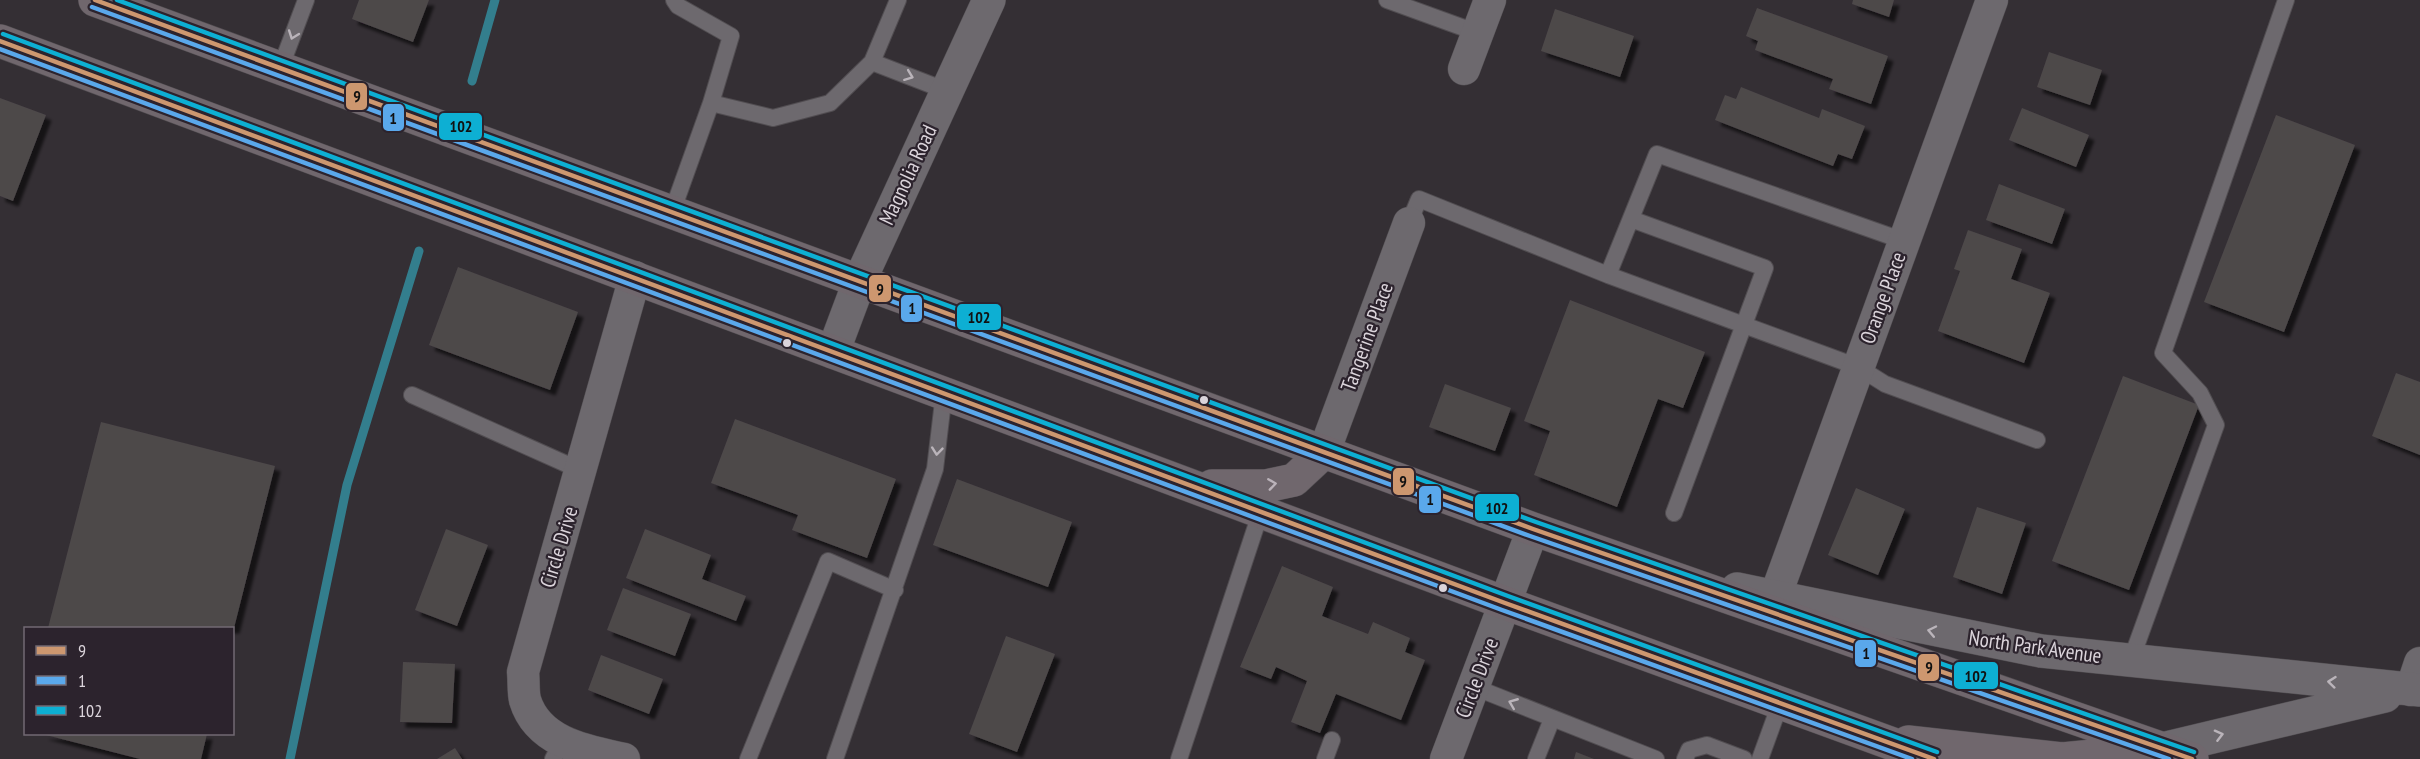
<svg xmlns="http://www.w3.org/2000/svg" width="2420" height="759" font-family="'PT Sans Narrow',sans-serif">
<defs>
<filter id="shadow"><feDropShadow dx="5.5" dy="5.5" stdDeviation="1.5" flood-color="#0009"/></filter>
</defs>
<rect width="100%" height="100%" fill="#342f34"/>
<g fill="none" stroke-linecap="round" stroke-linejoin="round">
<path stroke="#337e8d" stroke-width="9" d="M 472,81 L 495,0
M 290,759 L 347,485 L 419,251"/>
</g>
<path fill="#4d484a" filter="url(#shadow)" d="M 359,0 L 429,0 L 413,42 L 352,19 Z
M 1853,0 L 1894,0 L 1889,17 L 1852,4 Z
M 1757,8 L 1888,56 L 1871,104 L 1829,89 L 1833,79 L 1755,50 L 1758,41 L 1746,36 Z
M 1555,9 L 1634,36 L 1620,77 L 1541,51 Z
M 2049,52 L 2102,70 L 2090,105 L 2037,87 Z
M 1741,87 L 1819,118 L 1822,109 L 1865,126 L 1852,159 L 1838,154 L 1833,166 L 1715,120 L 1725,95 L 1736,99 Z
M 0,98 L 46,115 L 13,201 L 0,196 Z
M 2022,108 L 2089,135 L 2076,167 L 2009,140 Z
M 2276,115 L 2355,145 L 2284,332 L 2204,302 Z
M 1999,184 L 2065,209 L 2052,244 L 1986,220 Z
M 1968,230 L 2022,249 L 2011,279 L 2050,293 L 2024,363 L 1938,331 L 1960,271 L 1954,269 Z
M 458,267 L 578,312 L 550,390 L 429,345 Z
M 1570,300 L 1705,352 L 1683,408 L 1658,399 L 1617,507 L 1534,475 L 1550,431 L 1524,421 Z
M 2396,373 L 2420,382 L 2420,455 L 2372,436 Z
M 2123,376 L 2199,405 L 2129,590 L 2052,561 Z
M 1445,384 L 1511,408 L 1495,451 L 1429,427 Z
M 735,419 L 896,479 L 867,558 L 792,530 L 798,515 L 711,483 Z
M 101,422 L 275,466 L 234,628 L 48,628 Z
M 957,479 L 1072,522 L 1048,587 L 933,545 Z
M 1856,488 L 1905,509 L 1878,575 L 1828,555 Z
M 1977,507 L 2026,523 L 2002,594 L 1953,577 Z
M 446,529 L 488,545 L 457,626 L 415,610 Z
M 645,529 L 711,555 L 702,579 L 746,596 L 736,621 L 626,578 Z
M 1282,566 L 1333,587 L 1322,616 L 1368,634 L 1373,622 L 1410,638 L 1405,652 L 1425,660 L 1401,720 L 1336,694 L 1320,733 L 1291,722 L 1307,681 L 1276,667 L 1271,679 L 1240,667 Z
M 623,588 L 691,614 L 675,656 L 607,630 Z
M 1006,636 L 1055,654 L 1017,752 L 969,734 Z
M 601,655 L 663,679 L 649,714 L 588,690 Z
M 403,662 L 455,664 L 452,723 L 400,722 Z
M 42,734 L 207,734 L 201,759 L 140,759 Z
M 455,748 L 462,759 L 437,759 Z
M 1576,752 L 1594,759 L 1574,759 Z"/>
<g fill="none" stroke-linecap="round" stroke-linejoin="round">
<g stroke="#514d51" stroke-width="18">
<path id="service" d="M 674,0 L 678,6 L 731,36 L 711,103
M 1387,0 L 1478,33
M 872,62 L 947,91
M 280,69 L 306,0
M 672,212 L 711,103 L 773,118 L 830,103 L 872,62 L 898,0
M 1631,219 L 1765,268 L 1674,513
M 1409,223 L 1419,199 L 1608,275 L 1858,367 L 1885,384 L 2037,440
M 1608,275 L 1657,154 L 1904,241
M 412,395 L 582,471
M 2131,660 L 2216,425 L 2200,393 L 2163,353 L 2286,0
M 1474,687 L 1656,759
M 553,759 L 562,742
M 748,759 L 828,561 L 895,590
M 835,759 L 935,469 L 944,393
M 1179,759 L 1261,511
M 1325,759 L 1332,740
M 1536,759 L 1552,719
M 1685,759 L 1689,750 L 1707,745 L 1744,759
M 1760,759 L 1780,704"/>
</g>
<g stroke="#514d51" stroke-width="33">
<path id="minor" d="M 1464,69 L 1490,0
M 1324,452 L 1409,223
M 1775,597 L 1992,0
M 2411,690 L 2420,663
M 624,759 C 587,751 538,743 525,700 C 523,692 524,681 523,672 L 635,277
M 1446,759 L 1533,529"/>
</g>
<g stroke="#514d51" stroke-width="34">
<path id="tertiary" d="M 833,352 L 860,280 L 989,0
M 1737,589 L 2041,651 L 2420,690
M 2162,749 L 2385,696"/>
</g>
<g stroke="#514d51" stroke-width="34">
<path id="primary" d="M 95,0 L 1533,529 L 2192,759
M 0,41 L 1505,603 L 1934,759
M 1212,486 L 1266,486 L 1294,480 L 1324,452
M 1908,742 L 2062,759 L 2155,750"/>
</g>
<use href="#service" stroke="#6d696e" stroke-width="16"/>
<use href="#minor" stroke="#6d696e" stroke-width="32"/>
<use href="#tertiary" stroke="#6d696e" stroke-width="33"/>
<use href="#primary" stroke="#70676d" stroke-width="33"/>
<g stroke="#2c232d" stroke-width="9">
<path id="bus-1" d="M 95,0 L 1533,529 L 2192,759
M 0,41 L 1505,603 L 1934,759"/>
</g>
<g stroke="#2c232d" stroke-width="9">
<path id="bus-2" d="M 92,7 L 1530,536 L 2169,759
M 0,49 L 1502,610 L 1912,759"/>
</g>
<g stroke="#2c232d" stroke-width="9">
<path id="bus-3" d="M 117,0 L 1536,522 L 2194,752
M 3,34 L 1508,596 L 1937,752"/>
</g>
<use href="#bus-1" stroke="#cd976f" stroke-width="4.5"/>
<use href="#bus-2" stroke="#5aa8eb" stroke-width="4.5"/>
<use href="#bus-3" stroke="#0dafd3" stroke-width="4.5"/>
</g>
<defs><path id="oneway-chevron" d="M-2-3.5L2.5 0L-2 3.5" fill="none" stroke-width="1.6" stroke-linecap="round" stroke-linejoin="round" transform="scale(1.5)"/></defs>
<g stroke="#bab4ba">
<use href="#oneway-chevron" transform="translate(293 35) rotate(110)"/>
<use href="#oneway-chevron" transform="translate(909 76) rotate(21)"/>
<use href="#oneway-chevron" transform="translate(937 451) rotate(96)"/>
<use href="#oneway-chevron" transform="translate(1932 631) rotate(-168)"/>
<use href="#oneway-chevron" transform="translate(2332 682) rotate(-174)"/>
<use href="#oneway-chevron" transform="translate(1513 703) rotate(-158)"/>
<use href="#oneway-chevron" transform="translate(2219 735) rotate(-14)"/>
</g>
<use stroke="#bbb3ba" href="#oneway-chevron" transform="translate(1272 484) rotate(-8)"/>
<g fill="#dbd4db" stroke="#2c232d" stroke-width="2">
<circle cx="787" cy="343" r="5"/>
<circle cx="1204" cy="400" r="5"/>
<circle cx="1443" cy="588" r="5"/>
</g>
<g text-anchor="middle" stroke-width="4.5" stroke-linejoin="round" paint-order="stroke">
<g font-size="21" fill="#dbd4db" stroke="#2c232d">
<text transform="translate(908 175) rotate(-65)" y="7">Magnolia Road</text>
<text transform="translate(1883 298) rotate(-70)" y="7">Orange Place</text>
<text transform="translate(1367 337) rotate(-70)" y="7">Tangerine Place</text>
<text transform="translate(559 547) rotate(-73)" y="7">Circle Drive</text>
<text transform="translate(2035 647) rotate(8)" y="7">North Park Avenue</text>
<text transform="translate(1477 678) rotate(-69)" y="7">Circle Drive</text>
</g>
</g>
<g stroke="#2c232d" stroke-width="2">
<rect x="345" y="82" width="23" height="29" rx="6" fill="#cd976f"/>
<rect x="382" y="103" width="23" height="29" rx="6" fill="#5aa8eb"/>
<rect x="438" y="112" width="45" height="29" rx="6" fill="#0dafd3"/>
<rect x="868" y="274" width="24" height="29" rx="6" fill="#cd976f"/>
<rect x="900" y="294" width="23" height="29" rx="6" fill="#5aa8eb"/>
<rect x="956" y="303" width="46" height="28" rx="6" fill="#0dafd3"/>
<rect x="1392" y="467" width="23" height="29" rx="6" fill="#cd976f"/>
<rect x="1418" y="485" width="24" height="29" rx="6" fill="#5aa8eb"/>
<rect x="1474" y="493" width="46" height="29" rx="6" fill="#0dafd3"/>
<rect x="1854" y="639" width="23" height="29" rx="6" fill="#5aa8eb"/>
<rect x="1917" y="653" width="23" height="29" rx="6" fill="#cd976f"/>
<rect x="1953" y="661" width="46" height="29" rx="6" fill="#0dafd3"/>
</g>
<g font-size="16" text-anchor="middle" font-weight="bold" fill="#111">
<text x="357" y="102">9</text>
<text x="393" y="124">1</text>
<text x="461" y="132">102</text>
<text x="880" y="295">9</text>
<text x="912" y="314">1</text>
<text x="979" y="323">102</text>
<text x="1403" y="487">9</text>
<text x="1430" y="505">1</text>
<text x="1497" y="514">102</text>
<text x="1866" y="659">1</text>
<text x="1929" y="673">9</text>
<text x="1976" y="682">102</text>
</g>
<rect x="24" y="627" width="210" height="108" fill="#2c232d" stroke="#726a73" stroke-width="1.5"/>
<rect x="36" y="646" width="30" height="9" fill="#cd976f" stroke="#726a73" stroke-width="1.5"/>
<text x="78" y="657" font-size="18" fill="#dbd4db">9</text>
<rect x="36" y="676" width="30" height="9" fill="#5aa8eb" stroke="#726a73" stroke-width="1.5"/>
<text x="78" y="687" font-size="18" fill="#dbd4db">1</text>
<rect x="36" y="706" width="30" height="9" fill="#0dafd3" stroke="#726a73" stroke-width="1.5"/>
<text x="78" y="717" font-size="18" fill="#dbd4db">102</text>
</svg>
